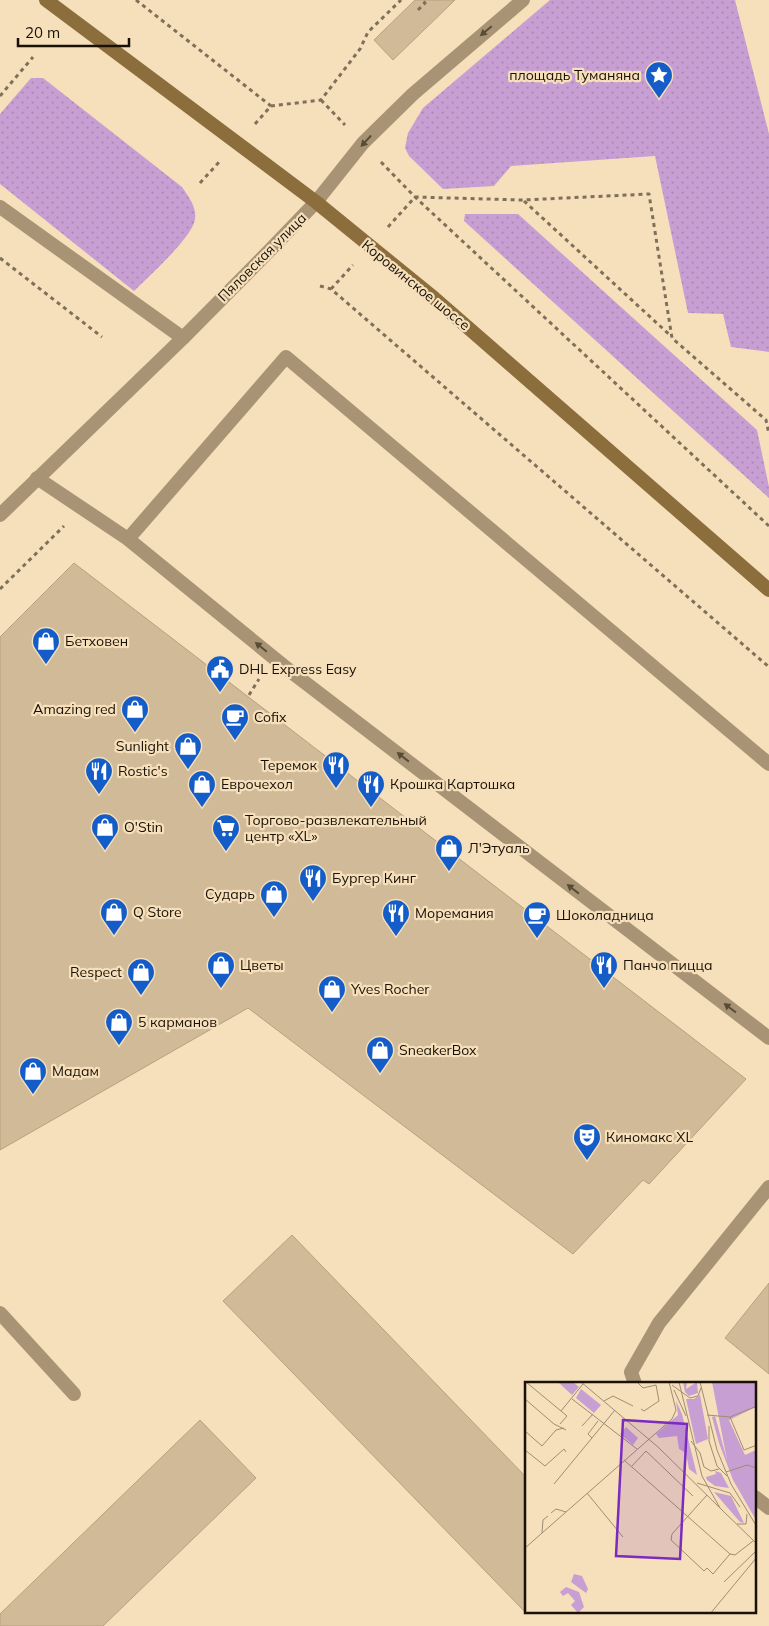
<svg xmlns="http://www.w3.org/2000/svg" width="769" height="1626" font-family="Mulish,sans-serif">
<defs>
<pattern id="grass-dots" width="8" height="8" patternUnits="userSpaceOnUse" patternTransform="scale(1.25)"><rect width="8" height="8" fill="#c89fd3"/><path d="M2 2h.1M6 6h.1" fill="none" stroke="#ab88b4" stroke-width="1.8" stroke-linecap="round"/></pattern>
</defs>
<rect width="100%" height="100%" fill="#f6dfbb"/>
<path fill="url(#grass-dots)" d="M 550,0 L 735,0 L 769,134 L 769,352 L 731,347 L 723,314 L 688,313 L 655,156 L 511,166 L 494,186 L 443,189 L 409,156 L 405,148 L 408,133 L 423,108 Z
M 31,78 L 43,78 L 182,187 C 188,196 197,207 195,219 C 193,237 148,277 134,291 L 0,184 L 0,114 Z
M 465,214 L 518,214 L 757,430 L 769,487 L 769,498 L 464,221 Z"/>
<path fill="#d1ba97" stroke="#b7a17e" d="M 415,0 L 455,0 L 393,60 L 374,40 Z
M 74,563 L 746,1079 L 649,1184 L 643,1180 L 573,1254 L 248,1008 L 0,1150 L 0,637 Z
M 292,1235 L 526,1477 L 526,1613 L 223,1301 Z
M 769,1283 L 769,1374 L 725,1338 Z
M 200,1420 L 256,1478 L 103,1626 L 0,1626 L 0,1614 Z"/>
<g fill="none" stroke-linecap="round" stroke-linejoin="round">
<path stroke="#7f7059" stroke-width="3" stroke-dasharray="4 4" stroke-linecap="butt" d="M 136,0 L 271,106
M 418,10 L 425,3 L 422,0
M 0,96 L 33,57
M 321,100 L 345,125
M 255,124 L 271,106 L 321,100 L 360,49 L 368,32 L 401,0
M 381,162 L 415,197 L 769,526
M 200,183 L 220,161
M 524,201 L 672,337
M 388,227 L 415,197 L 523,200 L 649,194 L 672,338 L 766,420 L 769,434
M 0,258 L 102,337
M 320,286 L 331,289 L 769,667
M 331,289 L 353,265
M 0,589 L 64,526
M 249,695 L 259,679"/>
<path stroke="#a89474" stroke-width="14" d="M 0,207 L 183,338
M 37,478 L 128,539 L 290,671 L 769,1038
M 128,539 L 286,357 L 769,764
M 0,1313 L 74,1394
M 635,1384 L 631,1372 L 659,1323 L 769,1187
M 755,1497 L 769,1508"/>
<path stroke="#a89474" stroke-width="14" d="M 0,515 L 183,338 L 271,249 L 316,202 L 363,143 L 413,94 L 523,0"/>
<path stroke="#8b6e3c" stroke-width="14" d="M 46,0 L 316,202 L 434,298 L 769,590"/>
</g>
<defs><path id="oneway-solid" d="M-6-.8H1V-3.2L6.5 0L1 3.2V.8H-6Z" transform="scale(1.25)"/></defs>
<g fill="#594c37">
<use href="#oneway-solid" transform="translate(486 31) rotate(140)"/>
<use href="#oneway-solid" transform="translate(366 141) rotate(133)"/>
<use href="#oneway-solid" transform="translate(261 647) rotate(-141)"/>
<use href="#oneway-solid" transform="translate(403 757) rotate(-142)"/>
<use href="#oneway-solid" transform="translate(573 889) rotate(-142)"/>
<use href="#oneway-solid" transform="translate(730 1008) rotate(-143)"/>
</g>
<defs>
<g id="sight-pin" transform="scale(1.4375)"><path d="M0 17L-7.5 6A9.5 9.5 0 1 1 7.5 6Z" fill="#145dc8" stroke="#f6dfbb"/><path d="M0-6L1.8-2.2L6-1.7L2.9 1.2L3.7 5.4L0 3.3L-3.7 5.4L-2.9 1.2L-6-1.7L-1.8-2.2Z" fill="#fff"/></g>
<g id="shop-pin" transform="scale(1.4375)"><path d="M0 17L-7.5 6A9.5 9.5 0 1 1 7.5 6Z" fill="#145dc8" stroke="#f6dfbb"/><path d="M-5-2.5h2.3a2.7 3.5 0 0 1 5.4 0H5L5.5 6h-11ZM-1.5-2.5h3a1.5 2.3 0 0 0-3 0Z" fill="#fff"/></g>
<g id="civic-pin" transform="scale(1.4375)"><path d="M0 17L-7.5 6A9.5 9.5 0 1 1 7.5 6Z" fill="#145dc8" stroke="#f6dfbb"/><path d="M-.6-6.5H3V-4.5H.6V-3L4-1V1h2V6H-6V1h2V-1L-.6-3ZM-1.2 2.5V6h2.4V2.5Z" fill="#fff"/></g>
<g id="cafe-pin" transform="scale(1.4375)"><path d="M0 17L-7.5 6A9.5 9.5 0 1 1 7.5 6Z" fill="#145dc8" stroke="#f6dfbb"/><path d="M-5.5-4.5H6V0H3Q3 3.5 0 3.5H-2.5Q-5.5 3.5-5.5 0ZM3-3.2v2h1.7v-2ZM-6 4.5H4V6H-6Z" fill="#fff"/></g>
<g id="restaurant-pin" transform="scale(1.4375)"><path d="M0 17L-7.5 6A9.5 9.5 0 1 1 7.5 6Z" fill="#145dc8" stroke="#f6dfbb"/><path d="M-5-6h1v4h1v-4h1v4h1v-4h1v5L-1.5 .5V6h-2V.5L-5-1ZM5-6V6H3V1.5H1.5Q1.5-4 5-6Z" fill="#fff"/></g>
<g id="supermarket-pin" transform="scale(1.4375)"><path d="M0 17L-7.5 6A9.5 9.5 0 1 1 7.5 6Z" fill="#145dc8" stroke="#f6dfbb"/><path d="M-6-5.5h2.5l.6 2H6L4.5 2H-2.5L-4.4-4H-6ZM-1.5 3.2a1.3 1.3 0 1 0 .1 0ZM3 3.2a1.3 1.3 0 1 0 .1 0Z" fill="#fff"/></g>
<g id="theatre-pin" transform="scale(1.4375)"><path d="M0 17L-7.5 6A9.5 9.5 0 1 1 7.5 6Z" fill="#145dc8" stroke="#f6dfbb"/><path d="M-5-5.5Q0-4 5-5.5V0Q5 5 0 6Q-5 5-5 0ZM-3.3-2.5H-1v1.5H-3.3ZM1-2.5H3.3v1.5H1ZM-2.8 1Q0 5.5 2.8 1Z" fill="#fff"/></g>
</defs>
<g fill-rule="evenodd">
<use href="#sight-pin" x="659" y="75"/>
<use href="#shop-pin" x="46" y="641"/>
<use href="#civic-pin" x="220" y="669"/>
<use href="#shop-pin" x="135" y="709"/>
<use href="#cafe-pin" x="235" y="717"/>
<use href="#shop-pin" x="188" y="746"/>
<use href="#restaurant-pin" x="336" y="765"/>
<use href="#restaurant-pin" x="99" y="771"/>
<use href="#shop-pin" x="202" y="784"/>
<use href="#restaurant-pin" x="371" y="784"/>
<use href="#shop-pin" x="105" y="827"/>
<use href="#supermarket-pin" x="226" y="828"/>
<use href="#shop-pin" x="449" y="848"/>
<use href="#restaurant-pin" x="313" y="878"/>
<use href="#shop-pin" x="274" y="894"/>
<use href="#shop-pin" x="114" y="912"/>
<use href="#restaurant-pin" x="396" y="913"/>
<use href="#cafe-pin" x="537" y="915"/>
<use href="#shop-pin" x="221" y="965"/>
<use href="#restaurant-pin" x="604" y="965"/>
<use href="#shop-pin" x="141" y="972"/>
<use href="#shop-pin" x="332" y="989"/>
<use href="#shop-pin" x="119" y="1022"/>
<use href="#shop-pin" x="380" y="1050"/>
<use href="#shop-pin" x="33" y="1071"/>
<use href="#theatre-pin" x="587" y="1137"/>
</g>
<g text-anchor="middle" stroke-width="4.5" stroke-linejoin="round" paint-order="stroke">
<g font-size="14" fill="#191105" stroke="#f6dfbb" text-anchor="start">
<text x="640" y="80" text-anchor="end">площадь Туманяна</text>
<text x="65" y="646">Бетховен</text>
<text x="239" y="674">DHL Express Easy</text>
<text x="116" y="714" text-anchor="end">Amazing red</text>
<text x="254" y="722">Cofix</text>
<text x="169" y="751" text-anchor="end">Sunlight</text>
<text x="317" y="770" text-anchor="end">Теремок</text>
<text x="118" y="776">Rostic's</text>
<text x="221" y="789">Еврочехол</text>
<text x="390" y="789">Крошка Картошка</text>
<text x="245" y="825">Торгово-развлекательный<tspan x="245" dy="16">центр «XL»</tspan></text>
<text x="124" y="832">O'Stin</text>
<text x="468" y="853">Л'Этуаль</text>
<text x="332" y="883">Бургер Кинг</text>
<text x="255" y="899" text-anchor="end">Сударь</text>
<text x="133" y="917">Q Store</text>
<text x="415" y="918">Моремания</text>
<text x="556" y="920">Шоколадница</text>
<text x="240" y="970">Цветы</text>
<text x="623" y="970">Панчо пицца</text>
<text x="122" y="977" text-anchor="end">Respect</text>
<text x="351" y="994">Yves Rocher</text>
<text x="138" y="1027">5 карманов</text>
<text x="399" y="1055">SneakerBox</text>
<text x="52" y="1076">Мадам</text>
<text x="606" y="1142">Киномакс XL</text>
</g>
<g font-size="14" fill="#191105" stroke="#f6dfbb">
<text transform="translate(262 257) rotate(-45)" y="5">Пяловская улица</text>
<text transform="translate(416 285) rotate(39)" y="5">Коровинское шоссе</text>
</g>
</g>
<g transform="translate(525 1382)">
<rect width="231" height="231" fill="#f6dfbb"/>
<path d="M 33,0 L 48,0 L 54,5 L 47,13 ZM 158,0 L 162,0 L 161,7 L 172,0 L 173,11 L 164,14 L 160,10 ZM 187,0 L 231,0 L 231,25 L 204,38 L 220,73 L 231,68 L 231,138 L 208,98 L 194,61 L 187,35 L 190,34 L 202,78 ZM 56,7 L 76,23 L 69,31 L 51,16 ZM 175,13 L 183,57 L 171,62 L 161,17 L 169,17 ZM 151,19 L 157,32 L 172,93 L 164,87 L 161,71 L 154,67 L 152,54 L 134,56 L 131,52 L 153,33 ZM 101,45 L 113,56 L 108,63 L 95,52 ZM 190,89 L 196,91 L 204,106 L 190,104 L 182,98 L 181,95 L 191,92 ZM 189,110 L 206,114 L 219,141 L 215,140 ZM 49,192 L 57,194 L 63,207 L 61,211 L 46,200 ZM 41,205 L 54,210 L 59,225 L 53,231 L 46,223 L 50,219 L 43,211 L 38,214 L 35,210 Z" fill="#c89fd3"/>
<path fill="none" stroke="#9e8d72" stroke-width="1" d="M 1,0 L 42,34 L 35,42M 56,0 L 133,65 L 195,126M 154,0 L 177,94 L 195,126 L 232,162M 175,0 L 192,68 L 206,102 L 232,145M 113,1 L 118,6 L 131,3 L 134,19 L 119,29 L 116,27M 147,3 L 165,16 L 173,14 L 176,6M 149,8 L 161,34M 0,17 L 29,42 L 41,48M 47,17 L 112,67M 79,19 L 88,14 L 108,24M 36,29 L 58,2M 182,33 L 205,35 L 232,24M 205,35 L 219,68 L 232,63M 57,44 L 68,32M 184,44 L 184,59 L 192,84 L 202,94M 0,49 L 17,64 L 31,48 L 39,46M 67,56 L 63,52 L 73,39M 166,59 L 175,71 L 179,85 L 186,89 L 194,87M 0,68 L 20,84 L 39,67 L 41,70M 99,78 L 205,172 L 210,173 L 228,159M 107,84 L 121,69 L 168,114M 201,90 L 222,83 L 232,86M 172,101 L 205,111 L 215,125M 29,102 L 90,28M 62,111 L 98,155M 182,113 L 147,152 L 146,158 L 179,189 L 182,186 L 188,192 L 205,172M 26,131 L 31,127 L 41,130M 212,142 L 221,142 L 222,132M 17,151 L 18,138 L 23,134M 0,166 L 147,37 L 151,28 L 144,0M 199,200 L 232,168M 185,232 L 232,175"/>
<path fill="#7b2cbf" fill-opacity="0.15" stroke="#7b2cbf" stroke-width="2.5" d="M 98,38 L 162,42 L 155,177 L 91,174 Z"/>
<rect width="231" height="231" fill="none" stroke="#191105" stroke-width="2.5"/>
</g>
<path d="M18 38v8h111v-8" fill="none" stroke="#191105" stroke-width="2.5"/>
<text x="25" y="38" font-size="15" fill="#191105" stroke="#f6dfbb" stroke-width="4" paint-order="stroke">20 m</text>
</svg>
